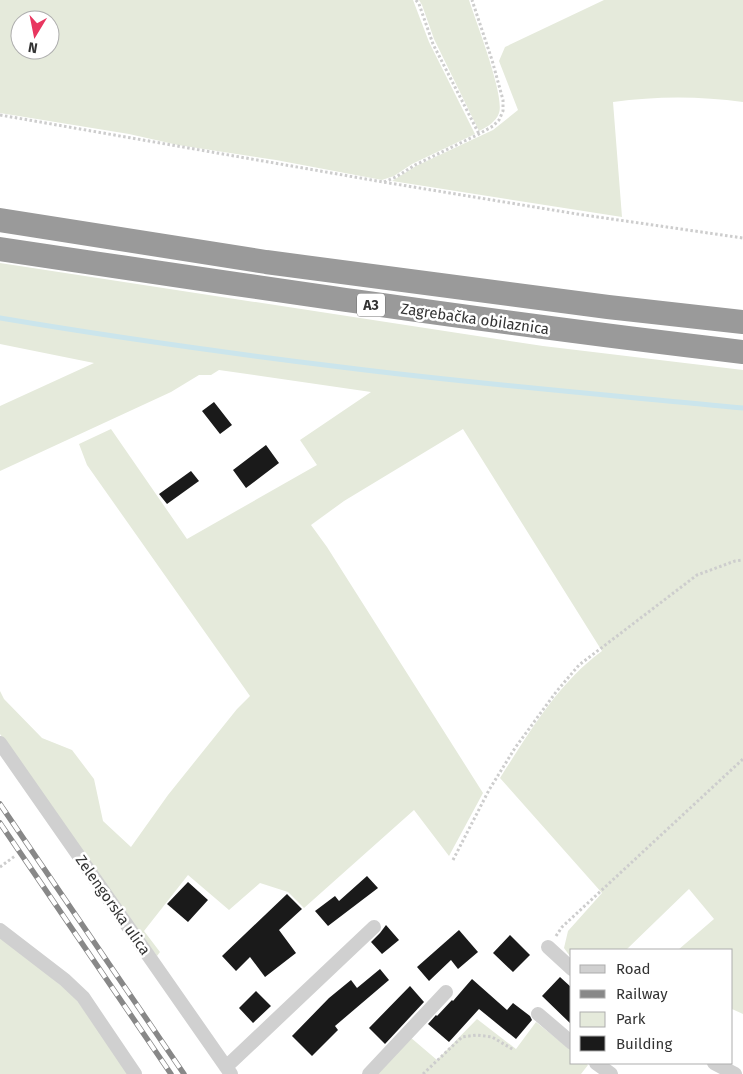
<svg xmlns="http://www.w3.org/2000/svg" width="743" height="1074" font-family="'Fira Sans',sans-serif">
<rect width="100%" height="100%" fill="#fff"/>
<path fill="#e5eadb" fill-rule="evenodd" d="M 0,0 L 413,0 L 429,42 L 475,134 L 412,164 L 394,176 L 382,180 L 276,160 L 178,145 L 129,134 L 0,113 ZM 20,20 L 50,20 L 50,50 L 20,50 Z
M 419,0 L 469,0 C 476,22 505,96 499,113 C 496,122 487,127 479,131 L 434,39 L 422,5 Z
M 604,0 L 743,0 L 743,102 C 700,96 656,96 613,102 L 622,217 L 392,181 L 416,166 L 493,130 L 518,110 L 499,61 L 505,47 Z
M 0,263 L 543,346 L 743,370 L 743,1014 L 732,1009 L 732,950 L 678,950 L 714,919 L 689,889 L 626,950 L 572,950 L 572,959 L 564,948 L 568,931 L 602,893 L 500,778 C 529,733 558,683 602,651 L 463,429 L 344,501 L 311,525 L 327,547 L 483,793 L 449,856 L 414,810 L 304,908 L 288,892 L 260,883 L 229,910 L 188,875 L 144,931 L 160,952 L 157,956 L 109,891 L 0,734 L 0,691 L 4,699 L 42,738 L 72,750 L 94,779 L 103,821 L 131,847 L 168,795 L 237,709 L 250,696 L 87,465 L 79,444 L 111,429 L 187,539 L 317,465 L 300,440 L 371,392 L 219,370 L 211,375 L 199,375 L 171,392 L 0,471 L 0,406 L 94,363 L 0,344 Z
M 0,936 L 74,996 L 130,1074 L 0,1074 Z
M 477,1019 L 516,1049 L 536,1022 L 572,1051 L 572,1063 L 585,1063 L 588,1065 L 581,1074 L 374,1074 L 410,1037 L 437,1060 Z"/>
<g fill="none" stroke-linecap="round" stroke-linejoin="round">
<path stroke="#cbe5ec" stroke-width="5" d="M 0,318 C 113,337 227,353 341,367 C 474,384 609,395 743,408"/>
</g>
<path fill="#1a1a1a" d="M 214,402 L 232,425 L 220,434 L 202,411 Z
M 266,445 L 279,463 L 246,488 L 233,470 Z
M 191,471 L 199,481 L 167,504 L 159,494 Z
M 367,876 L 378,888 L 328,926 L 315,911 L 335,896 L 339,901 Z
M 188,882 L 208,900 L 188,922 L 167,904 Z
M 287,894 L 302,909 L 279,930 L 296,953 L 265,977 L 250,957 L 236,971 L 222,956 Z
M 386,925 L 399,940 L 382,954 L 371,942 L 380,933 Z
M 459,930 L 478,952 L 458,969 L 451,960 L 429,981 L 417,967 Z
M 510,935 L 530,955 L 513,972 L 493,953 Z
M 380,969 L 389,980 L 335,1026 L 338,1030 L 312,1056 L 292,1036 L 329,998 L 351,980 L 357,988 Z
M 560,977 L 572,988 L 572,1025 L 542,996 Z
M 472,979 L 507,1010 L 513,1003 L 530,1016 L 532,1020 L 516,1039 L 479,1009 L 449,1042 L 428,1024 L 436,1015 L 437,1016 L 452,1000 L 453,1001 Z
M 410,986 L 424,1002 L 385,1044 L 369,1028 Z
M 256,991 L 271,1006 L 253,1023 L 239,1008 Z"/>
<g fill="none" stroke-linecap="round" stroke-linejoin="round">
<path stroke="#cdcdcd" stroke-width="3" stroke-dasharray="2.5 2.5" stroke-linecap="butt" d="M 416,0 L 419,4 L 433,44 L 479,134
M 0,115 L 383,182 L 577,214 L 743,238
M 384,182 L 396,177 L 415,165 L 479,134 L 493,126 L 499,120 L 503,111 L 503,100 L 492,60 L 472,0
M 453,860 L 489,790 L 515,748 L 556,692 L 579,665 L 697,575 L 735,561 L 743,560
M 0,867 L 15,856
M 556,936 L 562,927 L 743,759
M 423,1074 L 462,1037 L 477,1035 L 492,1037 L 514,1050"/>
<path stroke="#d0d0d0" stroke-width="14" d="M 0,743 L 231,1074
M 0,930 L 65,980 L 83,997 L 135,1074
M 548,947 L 572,969
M 538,1014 L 572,1043
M 596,1063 L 611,1074
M 714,1063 L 735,1074
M 226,1067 L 374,927
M 369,1074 L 446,992"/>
<path stroke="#9a9a9a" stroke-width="24" d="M 0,220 L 266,262 L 608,307 L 743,322
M 0,249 C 247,286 494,323 743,352"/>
<g stroke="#888" stroke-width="5.5">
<path id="rail" d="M 0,804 L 184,1074
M 0,823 L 171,1074"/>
</g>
<use href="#rail" stroke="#fff" stroke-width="4" stroke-dasharray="11" stroke-linecap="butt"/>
</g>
<g text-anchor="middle" stroke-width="5" stroke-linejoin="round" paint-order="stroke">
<rect fill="#fff" stroke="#707070" stroke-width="1" x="357" y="293.5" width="28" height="23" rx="4"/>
<g font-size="14" font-weight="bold" fill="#333">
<text x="371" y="310">A3</text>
</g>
<g font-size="15" fill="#333" stroke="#fff">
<text transform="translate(475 319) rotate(8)" y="5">Zagrebačka obilaznica</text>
<text transform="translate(113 905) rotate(55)" y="5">Zelengorska ulica</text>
</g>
</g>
<rect x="570" y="949" width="162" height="115" fill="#ffffff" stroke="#adadad"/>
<rect x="580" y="965" width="25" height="8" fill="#d0d0d0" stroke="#adadad"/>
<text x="616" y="974" font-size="15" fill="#333333">Road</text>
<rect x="580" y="990" width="25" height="8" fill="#888888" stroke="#adadad"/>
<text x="616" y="999" font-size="15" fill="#333333">Railway</text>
<rect x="580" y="1012" width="25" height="15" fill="#e5eadb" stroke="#adadad"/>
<text x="616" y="1024" font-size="15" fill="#333333">Park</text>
<rect x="580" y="1036" width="25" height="15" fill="#1a1a1a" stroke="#adadad"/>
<text x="616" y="1049" font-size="15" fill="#333333">Building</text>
<g transform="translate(35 35) rotate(190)"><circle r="24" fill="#ffffff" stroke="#adadad"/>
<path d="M0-4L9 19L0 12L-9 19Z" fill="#e8365f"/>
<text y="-8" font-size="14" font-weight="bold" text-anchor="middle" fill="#333333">N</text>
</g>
</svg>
